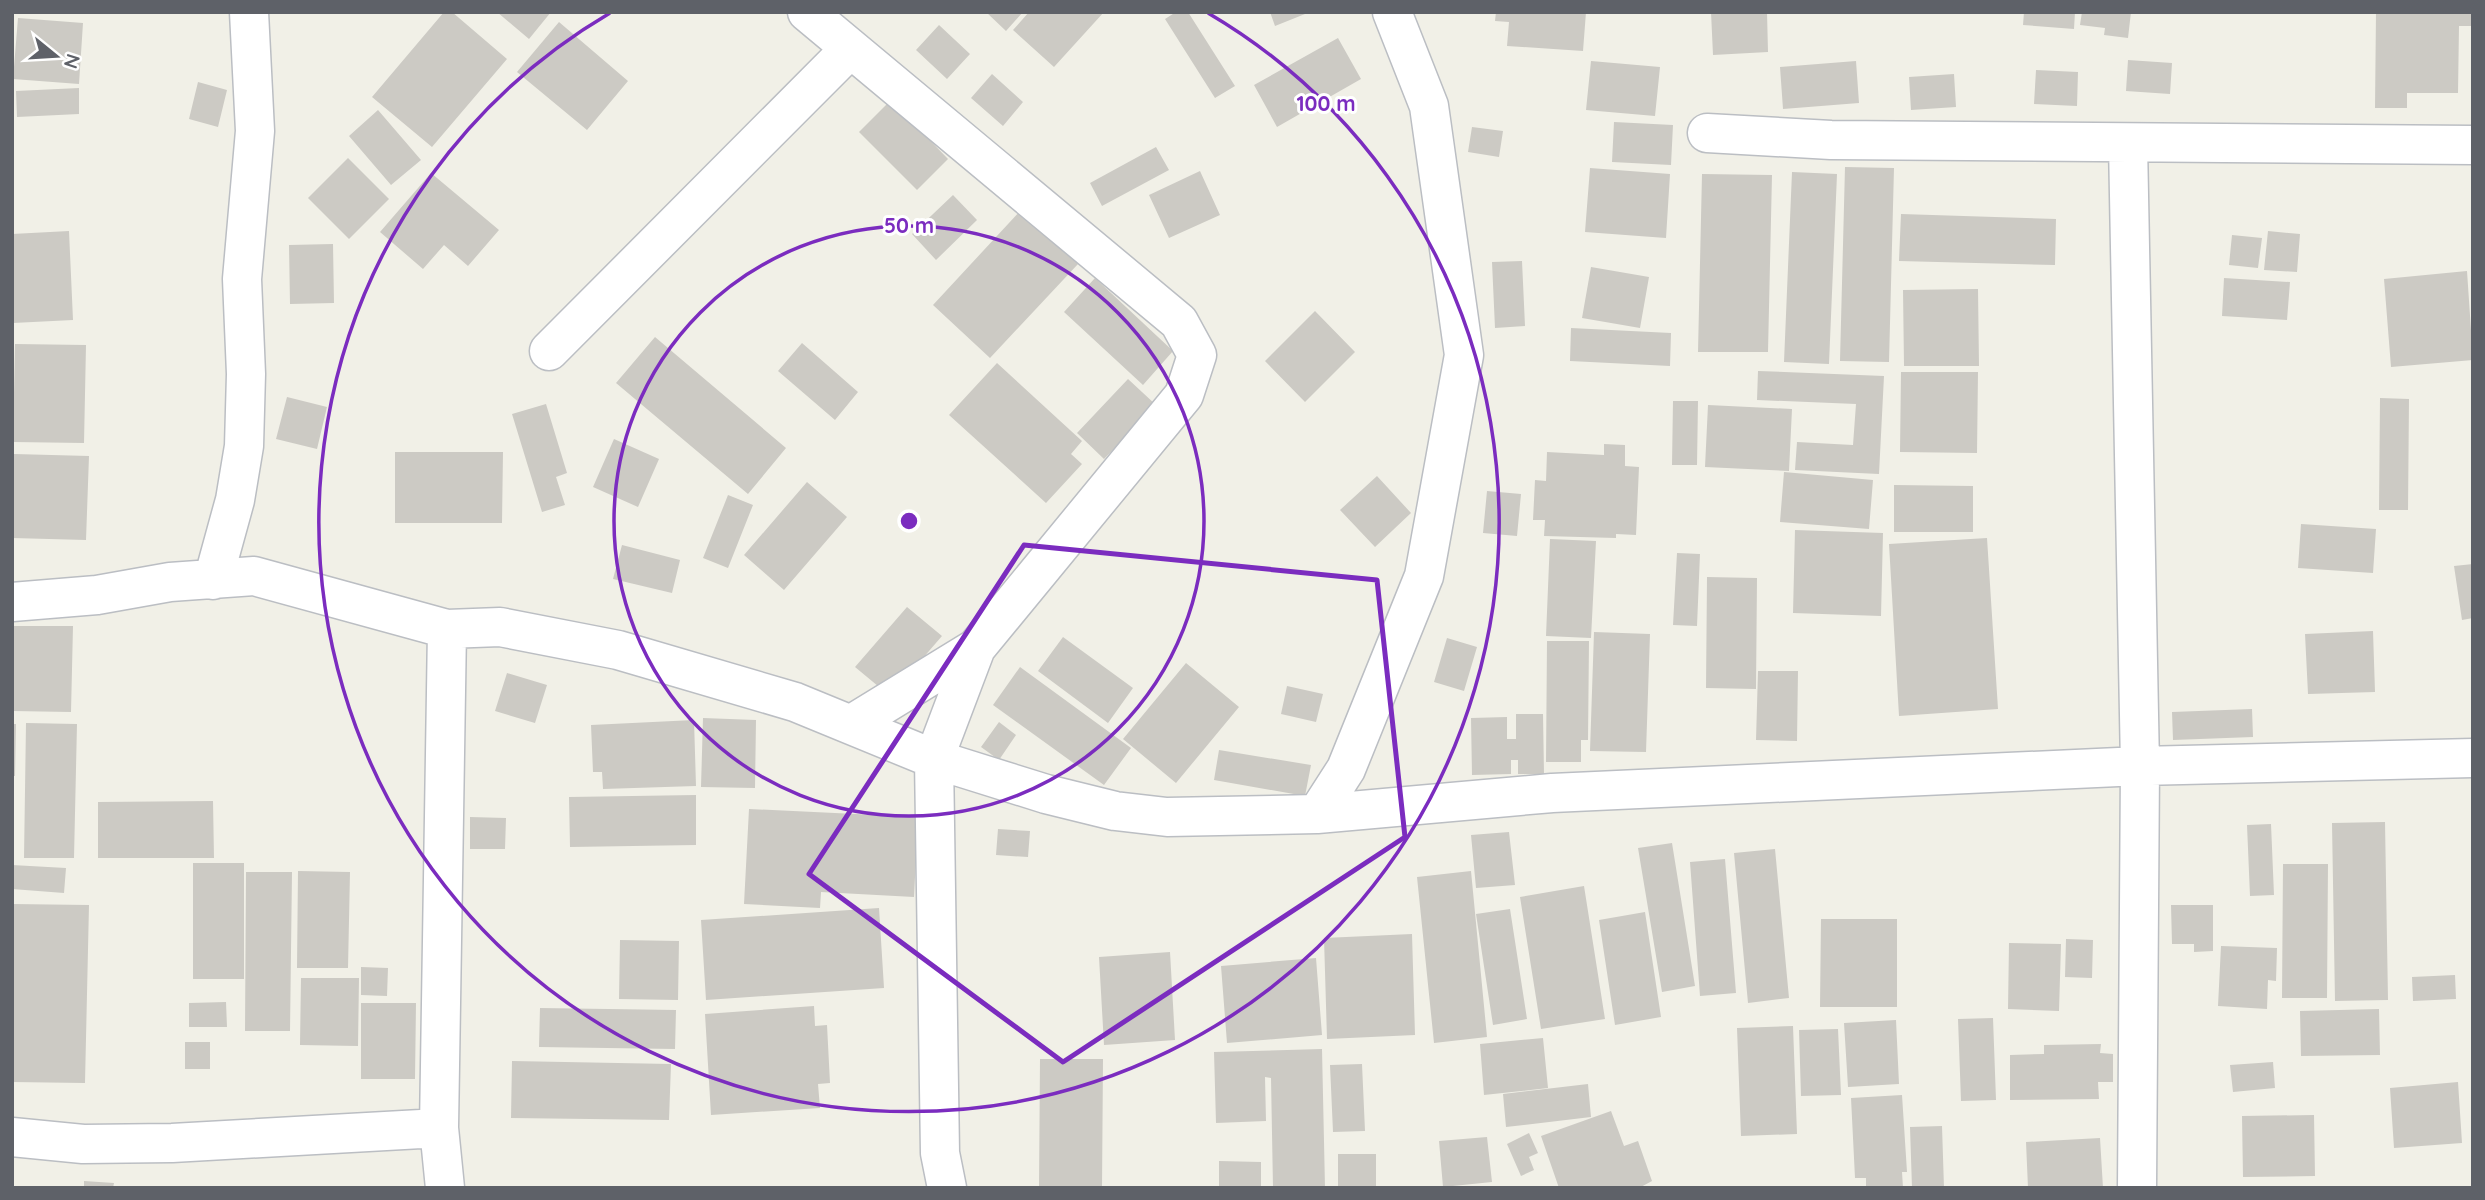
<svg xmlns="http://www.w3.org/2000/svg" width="2485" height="1200" font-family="Quicksand,sans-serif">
<rect width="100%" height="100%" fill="#f1f0e7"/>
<path fill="#cccac4" d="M 444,12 L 452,12 L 507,59 L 432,147 L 372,97 Z
M 497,12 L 551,12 L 529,39 Z
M 986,12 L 1023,12 L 1006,31 Z
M 1029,12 L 1104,12 L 1054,67 L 1013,30 Z
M 1176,12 L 1188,12 L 1235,86 L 1215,98 L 1165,19 Z
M 1270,12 L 1310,12 L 1275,26 Z
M 1496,12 L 1586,12 L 1583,51 L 1507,46 L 1509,22 L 1495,21 Z
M 1711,12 L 1767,12 L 1768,52 L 1713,55 Z
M 2024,12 L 2075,12 L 2074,29 L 2023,25 Z
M 2082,12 L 2131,12 L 2128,38 L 2104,35 L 2105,28 L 2080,25 Z
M 2376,12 L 2473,12 L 2473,26 L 2459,26 L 2458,93 L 2407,93 L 2407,108 L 2375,108 Z
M 18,18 L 83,23 L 79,84 L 13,79 Z
M 559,22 L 628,81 L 587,130 L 517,72 Z
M 939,25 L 970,54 L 947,79 L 916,50 Z
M 1338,38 L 1361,79 L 1277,127 L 1254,85 Z
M 2128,60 L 2172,63 L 2170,94 L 2126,91 Z
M 1591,61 L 1660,67 L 1655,116 L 1586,110 Z
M 1856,61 L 1859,103 L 1783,109 L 1780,67 Z
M 2036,70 L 2078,72 L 2077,106 L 2034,104 Z
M 992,74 L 1023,102 L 1003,126 L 971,98 Z
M 1954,74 L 1956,107 L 1911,110 L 1909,77 Z
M 198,82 L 227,90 L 218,127 L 189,119 Z
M 79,88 L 79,114 L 17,117 L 16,91 Z
M 891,100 L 948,159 L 917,190 L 859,132 Z
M 378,110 L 421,160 L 391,185 L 349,136 Z
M 1614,122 L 1673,125 L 1671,165 L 1612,162 Z
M 1472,127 L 1503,131 L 1499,157 L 1468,152 Z
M 1156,147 L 1169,170 L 1102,206 L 1090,183 Z
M 348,158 L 389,199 L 349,239 L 308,198 Z
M 1845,167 L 1894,168 L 1889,362 L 1840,361 Z
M 1590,168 L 1670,174 L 1666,238 L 1585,232 Z
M 1200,171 L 1220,215 L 1169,238 L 1149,195 Z
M 1792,172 L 1837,174 L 1829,364 L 1784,362 Z
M 431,173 L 499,230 L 468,266 L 444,245 L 423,269 L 380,232 Z
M 1702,174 L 1772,175 L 1768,352 L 1698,352 Z
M 953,195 L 977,220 L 936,260 L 912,234 Z
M 1021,210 L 1078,264 L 990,358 L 933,305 Z
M 1901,214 L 2056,219 L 2055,265 L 1899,261 Z
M 69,231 L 73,320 L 13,323 L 12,234 Z
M 2268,231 L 2300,234 L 2297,272 L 2264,270 Z
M 2232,235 L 2262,238 L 2258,268 L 2229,265 Z
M 333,244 L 334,303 L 290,304 L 289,245 Z
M 1522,261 L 1525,326 L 1495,328 L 1492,262 Z
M 1591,267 L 1649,277 L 1640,328 L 1582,318 Z
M 2467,271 L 2473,360 L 2391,367 L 2384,279 Z
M 1095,278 L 1173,351 L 1143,385 L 1064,312 Z
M 2224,278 L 2290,282 L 2287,320 L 2222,316 Z
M 1978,289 L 1979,366 L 1904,366 L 1903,290 Z
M 1315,311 L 1355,352 L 1305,402 L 1265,361 Z
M 1571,328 L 1671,333 L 1670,366 L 1570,361 Z
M 655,337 L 786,448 L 748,494 L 616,383 Z
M 802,343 L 858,392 L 835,420 L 778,371 Z
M 15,344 L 86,345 L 84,443 L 13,442 Z
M 997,363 L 1082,441 L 1071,454 L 1082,464 L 1046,503 L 949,415 Z
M 1758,371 L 1884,376 L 1879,474 L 1795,470 L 1797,442 L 1853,445 L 1856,404 L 1757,400 Z
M 1901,372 L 1978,372 L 1977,453 L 1900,452 Z
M 1128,379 L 1156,405 L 1104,459 L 1077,433 Z
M 287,397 L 327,407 L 317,449 L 276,439 Z
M 2380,398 L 2409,399 L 2408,510 L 2379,510 Z
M 1673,401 L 1698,401 L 1697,465 L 1672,465 Z
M 546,404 L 567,473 L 556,477 L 565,505 L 542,512 L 512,414 Z
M 1708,405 L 1792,409 L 1789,471 L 1705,467 Z
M 614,439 L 659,459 L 638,507 L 593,487 Z
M 1604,444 L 1625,445 L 1625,466 L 1639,467 L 1636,535 L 1616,534 L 1616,538 L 1544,536 L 1545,520 L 1533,520 L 1535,480 L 1546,481 L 1547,452 L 1604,455 Z
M 395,452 L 503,452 L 502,523 L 395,523 Z
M 14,454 L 89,456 L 86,540 L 12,538 Z
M 1784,472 L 1873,480 L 1869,529 L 1780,522 Z
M 1377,476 L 1411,513 L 1375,547 L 1340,510 Z
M 807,482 L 847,517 L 784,590 L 744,555 Z
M 1894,485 L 1973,486 L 1973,532 L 1894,532 Z
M 1487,491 L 1521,494 L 1517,536 L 1483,533 Z
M 728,495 L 753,505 L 728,568 L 703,558 Z
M 2301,524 L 2376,529 L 2373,573 L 2298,568 Z
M 1795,530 L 1883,533 L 1881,616 L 1793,613 Z
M 1987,538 L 1998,709 L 1899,716 L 1889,544 Z
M 1550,539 L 1596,541 L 1591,638 L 1546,636 Z
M 622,545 L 680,560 L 672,593 L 613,579 Z
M 1677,553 L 1700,554 L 1697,626 L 1673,625 Z
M 2473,564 L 2473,618 L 2462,620 L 2454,566 Z
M 1707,577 L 1757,578 L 1756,689 L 1706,688 Z
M 907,607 L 942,636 L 890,696 L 855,667 Z
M 12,626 L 73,626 L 71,712 L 12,711 Z
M 2373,631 L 2375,692 L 2308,694 L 2305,634 Z
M 1594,632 L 1650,634 L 1646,752 L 1590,751 Z
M 1063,637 L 1133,688 L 1108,723 L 1038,671 Z
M 1447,638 L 1477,647 L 1464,691 L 1434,682 Z
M 1547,641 L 1589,641 L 1588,740 L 1581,740 L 1581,762 L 1546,762 Z
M 1186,663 L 1239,707 L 1176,783 L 1123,739 Z
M 1020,667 L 1131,748 L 1104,785 L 993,705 Z
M 1758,671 L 1798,671 L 1797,741 L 1756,740 Z
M 507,673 L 547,685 L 535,723 L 495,711 Z
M 1287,686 L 1323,694 L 1316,722 L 1281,714 Z
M 2252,709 L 2253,737 L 2173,740 L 2172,712 Z
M 1516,714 L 1543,714 L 1544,774 L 1518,774 L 1518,760 L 1511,760 L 1511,774 L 1472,775 L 1471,718 L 1507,717 L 1507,739 L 1516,739 Z
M 703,718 L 756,720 L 755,788 L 701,787 Z
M 694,720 L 696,786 L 603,789 L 602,772 L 593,772 L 591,725 Z
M 999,722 L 1016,735 L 999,760 L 981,747 Z
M 26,723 L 77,724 L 74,858 L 24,858 Z
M 12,724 L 16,724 L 15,776 L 12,776 Z
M 1219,750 L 1311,765 L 1305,796 L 1214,780 Z
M 696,795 L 696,845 L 570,847 L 569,797 Z
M 213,801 L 214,858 L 98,858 L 98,802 Z
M 749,809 L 918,817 L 914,897 L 821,892 L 820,908 L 744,904 Z
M 470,817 L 506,818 L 505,849 L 470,849 Z
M 2385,822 L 2388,1000 L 2335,1001 L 2332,823 Z
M 2271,824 L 2274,895 L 2250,896 L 2247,825 Z
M 998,829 L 1030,831 L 1028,857 L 996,855 Z
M 1509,832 L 1515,885 L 1476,888 L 1471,835 Z
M 1672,843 L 1695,986 L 1662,992 L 1638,848 Z
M 1775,849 L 1789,998 L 1748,1003 L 1734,853 Z
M 1725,859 L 1736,993 L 1700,996 L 1690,862 Z
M 193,863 L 244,863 L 244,979 L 193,979 Z
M 2283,864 L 2328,864 L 2327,998 L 2282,998 Z
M 12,865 L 66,868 L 64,893 L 12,889 Z
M 298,871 L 350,872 L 348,968 L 297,968 Z
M 1471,871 L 1487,1037 L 1434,1043 L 1417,877 Z
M 246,872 L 292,872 L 290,1031 L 245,1031 Z
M 1584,886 L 1605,1019 L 1541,1029 L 1520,897 Z
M 12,904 L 89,905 L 85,1083 L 12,1082 Z
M 2171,905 L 2213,905 L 2213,951 L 2194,952 L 2194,944 L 2172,944 Z
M 879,908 L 884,988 L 706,1000 L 701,920 Z
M 1510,909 L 1527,1019 L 1493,1025 L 1476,914 Z
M 1645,912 L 1661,1017 L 1615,1025 L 1599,920 Z
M 1821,919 L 1897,919 L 1897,1007 L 1820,1007 Z
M 1412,934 L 1415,1035 L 1327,1039 L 1324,938 Z
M 2066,939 L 2093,940 L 2092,978 L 2065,977 Z
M 620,940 L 679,941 L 678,1000 L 619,999 Z
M 2009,943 L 2061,944 L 2059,1011 L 2008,1009 Z
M 2221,946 L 2277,948 L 2276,981 L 2268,980 L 2267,1009 L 2218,1006 Z
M 1170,952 L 1175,1040 L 1104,1045 L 1099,957 Z
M 1316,958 L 1322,1035 L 1227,1043 L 1221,966 Z
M 361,967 L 388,968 L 387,996 L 361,995 Z
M 2455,975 L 2456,999 L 2413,1001 L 2412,977 Z
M 301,978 L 359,978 L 358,1046 L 300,1045 Z
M 226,1002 L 227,1027 L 189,1027 L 189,1003 Z
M 361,1003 L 416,1003 L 415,1079 L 361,1079 Z
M 814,1006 L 815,1026 L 827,1025 L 830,1083 L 818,1084 L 820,1108 L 711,1115 L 705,1014 Z
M 540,1008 L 676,1010 L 675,1049 L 539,1047 Z
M 2379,1009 L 2380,1055 L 2301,1056 L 2300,1011 Z
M 1993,1018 L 1996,1100 L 1961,1101 L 1958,1019 Z
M 1896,1020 L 1899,1084 L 1848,1087 L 1844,1023 Z
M 1793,1026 L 1797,1134 L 1741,1136 L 1737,1028 Z
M 1838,1029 L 1841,1095 L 1801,1096 L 1799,1030 Z
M 1543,1038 L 1548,1088 L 1484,1095 L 1480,1044 Z
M 185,1042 L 210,1042 L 210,1069 L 185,1069 Z
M 2101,1044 L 2100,1053 L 2113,1054 L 2113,1082 L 2098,1082 L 2099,1099 L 2010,1100 L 2010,1055 L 2044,1054 L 2044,1045 Z
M 1322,1049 L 1325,1188 L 1273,1188 L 1271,1078 L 1265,1077 L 1266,1121 L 1216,1123 L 1214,1052 Z
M 1040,1059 L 1103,1059 L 1102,1188 L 1039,1188 Z
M 512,1061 L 671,1064 L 669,1120 L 511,1118 Z
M 2273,1062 L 2275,1088 L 2233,1092 L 2230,1065 Z
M 1362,1064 L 1365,1131 L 1333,1132 L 1330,1065 Z
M 2458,1082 L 2462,1143 L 2394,1148 L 2390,1088 Z
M 1588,1084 L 1591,1117 L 1506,1127 L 1503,1094 Z
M 1902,1095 L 1907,1172 L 1902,1172 L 1903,1188 L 1866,1188 L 1866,1178 L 1855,1178 L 1851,1098 Z
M 1611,1111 L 1624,1146 L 1638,1141 L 1652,1181 L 1639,1188 L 1559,1188 L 1541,1136 Z
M 2314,1115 L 2315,1176 L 2243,1177 L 2242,1116 Z
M 1942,1126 L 1944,1188 L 1912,1188 L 1910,1127 Z
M 1529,1133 L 1538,1153 L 1529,1157 L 1534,1170 L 1521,1176 L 1507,1144 Z
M 1487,1137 L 1492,1182 L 1443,1187 L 1439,1141 Z
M 2100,1138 L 2103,1188 L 2028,1188 L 2026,1142 Z
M 1338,1154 L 1376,1154 L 1376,1188 L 1338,1188 Z
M 1219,1161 L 1261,1162 L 1261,1188 L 1219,1188 Z
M 84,1181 L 114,1183 L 113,1188 L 84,1188 Z"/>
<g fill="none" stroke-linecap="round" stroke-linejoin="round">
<g stroke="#bbbec3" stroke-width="41">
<path id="street" d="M 807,12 L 1179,322 L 1197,355 L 1184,395 L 976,648 L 852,724
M 1707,133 L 1831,140 L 2473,145
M 2128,143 L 2140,766 L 2137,1188
M 549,351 L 849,50
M 213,580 L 235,500 L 244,446 L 246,374 L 242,279 L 255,131 L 249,12
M 12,602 L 97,595 L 170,582 L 254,576 L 447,629 L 500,627 L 618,650 L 795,702 L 934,759 L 1046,794 L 1115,811 L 1167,817 L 1317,814 L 1552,793 L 2140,766 L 2473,758
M 1317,814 L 1346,769 L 1424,576 L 1464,355 L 1429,106 L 1392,12
M 12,1137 L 83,1144 L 172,1143 L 439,1128
M 445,1188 L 439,1128 L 447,629
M 947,1188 L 940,1153 L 934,759 L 976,648"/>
</g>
<use href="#street" stroke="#fff" stroke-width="38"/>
</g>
<path fill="none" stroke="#7b2cbf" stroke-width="5" stroke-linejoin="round" d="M 1024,545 L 1377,580 L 1405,837 L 1063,1062 L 809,874 Z"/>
<g fill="none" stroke="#7b2cbf" stroke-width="3.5">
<circle cx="909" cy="521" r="295"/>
<path d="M1208 13A590 590 0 1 1 610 13"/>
</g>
<circle cx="909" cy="521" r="10" fill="#7b2cbf" stroke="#fff" stroke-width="3.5"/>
<g font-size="21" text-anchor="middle" font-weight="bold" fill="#7b2cbf" stroke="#fff" stroke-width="6" stroke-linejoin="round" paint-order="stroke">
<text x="1326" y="111">100 m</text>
<text x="909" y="233">50 m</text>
</g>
<rect width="2485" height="1200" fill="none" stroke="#5e6168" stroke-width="28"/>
<g transform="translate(56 56) rotate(108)" stroke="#ffffff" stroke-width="5" paint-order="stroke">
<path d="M0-5L12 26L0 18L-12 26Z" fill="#5e6168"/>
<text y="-10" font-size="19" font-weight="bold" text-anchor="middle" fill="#5e6168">N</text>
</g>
</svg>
